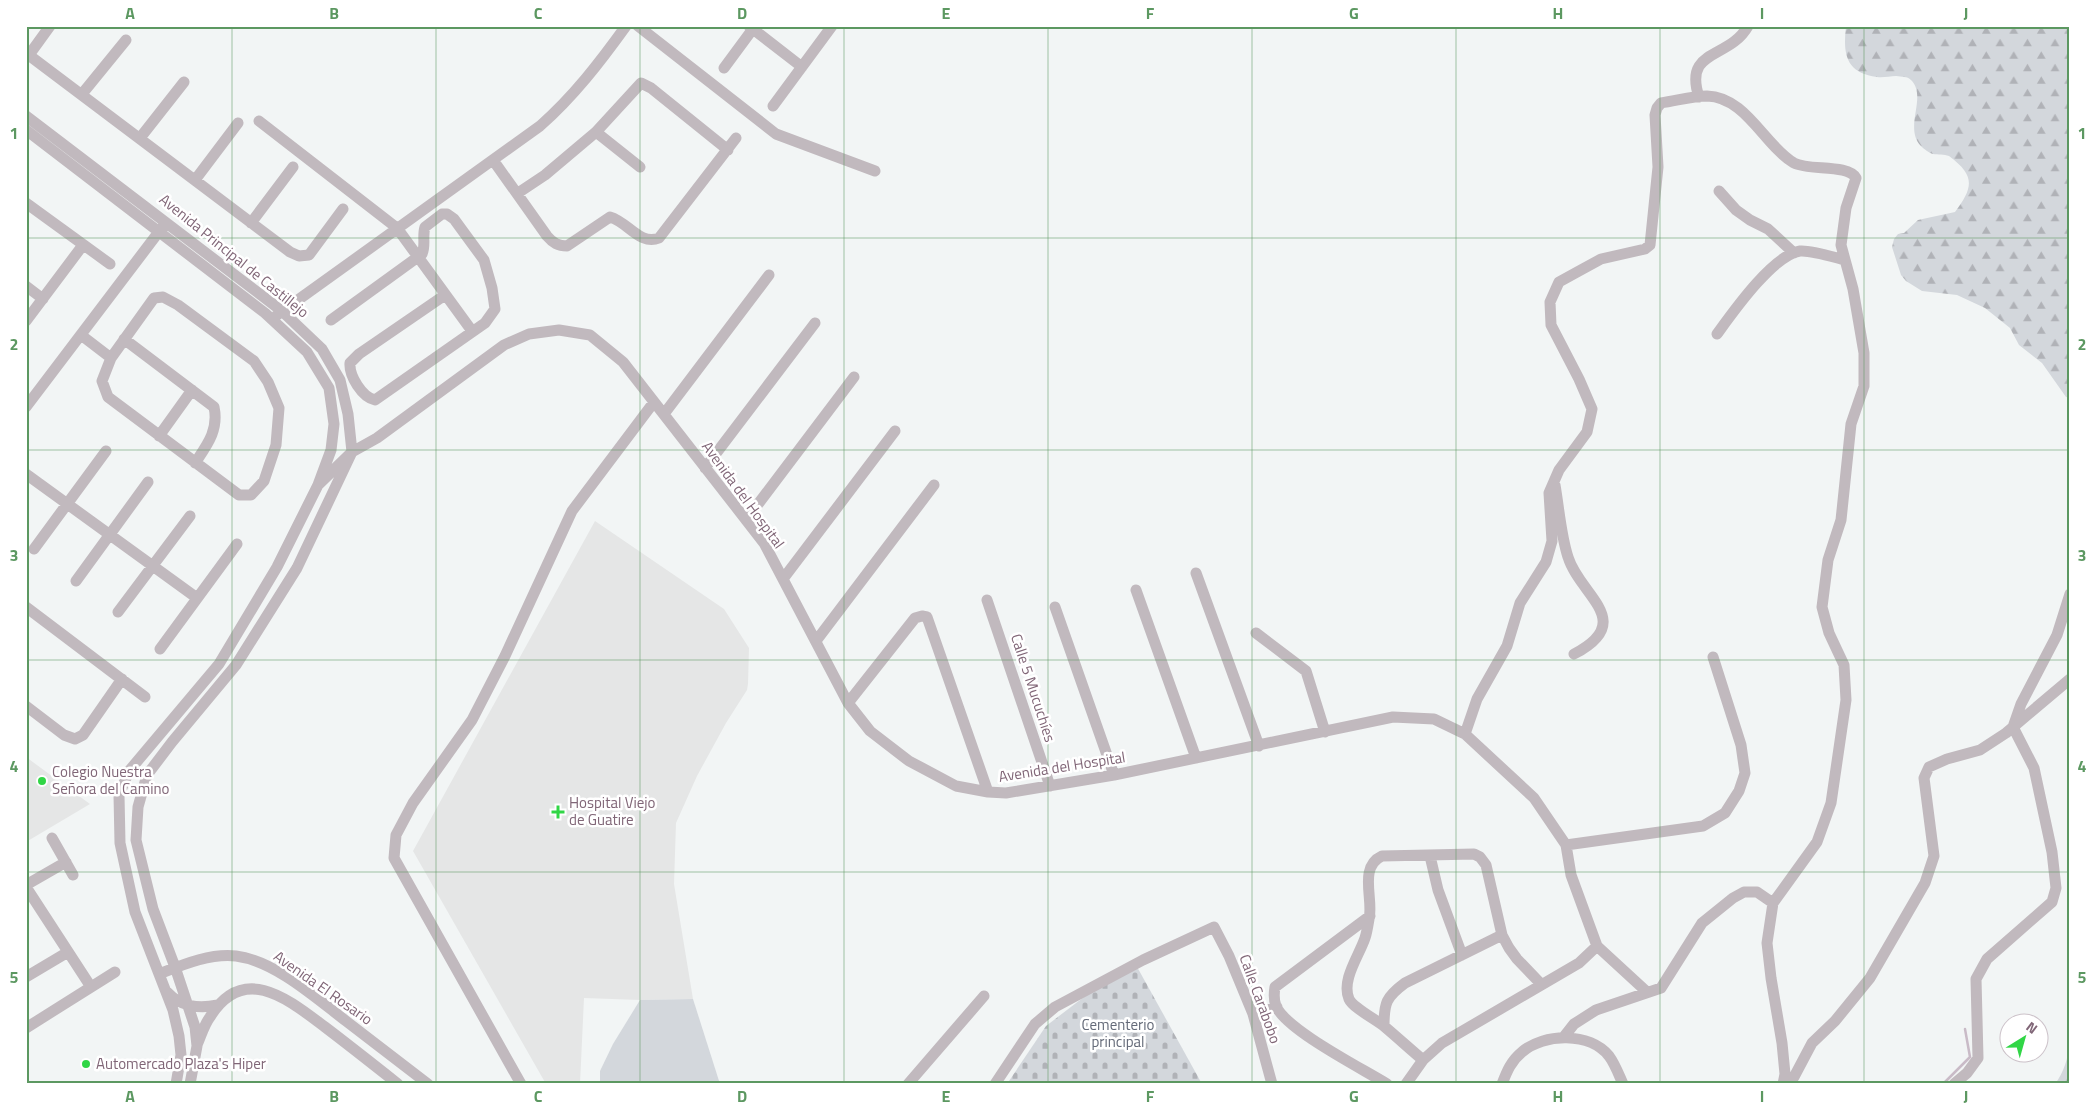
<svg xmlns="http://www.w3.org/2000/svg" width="2096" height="1110" font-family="'Titillium Web',sans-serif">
<defs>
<pattern id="forest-firs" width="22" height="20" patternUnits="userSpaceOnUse" patternTransform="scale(1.25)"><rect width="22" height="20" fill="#d3d7dc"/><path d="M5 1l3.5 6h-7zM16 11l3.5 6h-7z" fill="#b0b2b7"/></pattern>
<pattern id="cemetery-stones" width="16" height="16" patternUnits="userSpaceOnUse" patternTransform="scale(1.25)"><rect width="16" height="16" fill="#d3d7dc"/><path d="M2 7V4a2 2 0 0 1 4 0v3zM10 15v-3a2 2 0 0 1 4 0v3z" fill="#b0b2b7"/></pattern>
</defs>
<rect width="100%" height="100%" fill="#f2f5f5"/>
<path fill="#e5e6e6" d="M 595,521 L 724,609 L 749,648 L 748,684 L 747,690 L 726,723 L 697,776 L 676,823 L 674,884 L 693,999 L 640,1000 L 584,998 L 580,1084 L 546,1084 L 413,851 Z
M 26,757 L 90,804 L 26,842 Z"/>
<path fill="#d3d7dc" d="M 693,999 L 720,1084 L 600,1084 L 600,1071 L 613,1044 L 640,1000 Z"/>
<path fill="url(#forest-firs)" d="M 1846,26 L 2070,26 L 2070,398 L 2066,397 L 2042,363 L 2019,345 L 2010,328 L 1985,308 L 1957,295 L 1922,291 L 1906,281 L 1901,275 L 1892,247 L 1894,239 L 1898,234 L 1904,233 L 1918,220 L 1955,212 C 1973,188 1976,176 1949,156 C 1944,154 1938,155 1933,154 C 1929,153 1924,149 1921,146 C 1903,127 1928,97 1911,80 C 1907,76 1902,77 1896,76 C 1890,76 1883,78 1877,77 C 1845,73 1843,53 1846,26 Z
M 2070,1043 L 2070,1084 L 2055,1084 C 2064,1072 2068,1058 2070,1043 Z"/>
<path fill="url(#cemetery-stones)" d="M 1136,965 L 1202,1084 L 1007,1084 L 1046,1026 L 1084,997 Z"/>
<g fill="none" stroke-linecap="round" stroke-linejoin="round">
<path stroke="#c9bbc7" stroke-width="2.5" d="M 1943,1084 L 1970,1057 L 1965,1029"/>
<path stroke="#c1b9be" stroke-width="11" d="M 638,26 L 776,134 L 875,171
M 749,26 L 802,67
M 26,53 L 290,252 L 299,256 L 309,255 L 343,209
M 29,55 L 50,26
M 724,68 L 755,26
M 82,94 L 126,40
M 1699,97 C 1683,48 1729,60 1748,26
M 773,106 L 832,26
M 26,116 L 282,311 L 322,349 L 340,380 L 348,414 L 352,452 L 297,568 L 236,665 L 172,742 L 147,775 L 138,807 L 136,840 L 153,909 L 175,967 L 195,1027 L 197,1046 L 190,1084
M 259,121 L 397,228 L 472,331
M 26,130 L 265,313 L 307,352 L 329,388 L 334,424 L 331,450 L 318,485 L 277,567 L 219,664 L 129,771 L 119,795 L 120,843 L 135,912 L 173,1010 L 179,1036 L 181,1055 L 176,1084
M 596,132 L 640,167
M 140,138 L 184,82
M 493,160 L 547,236 C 553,243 558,246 567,246 L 610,217 C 628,222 640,246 659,238 L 736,138
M 195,180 L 238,123
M 1719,191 L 1736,210 L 1750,220 L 1768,229 L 1794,253
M 518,193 L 545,175 L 596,132 L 641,83 L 651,88 L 728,150
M 26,203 L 110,264
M 251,223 L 293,167
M 26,286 L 43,299
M 163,297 L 178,305 L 254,361 L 268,382 L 279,408 L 276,445 L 264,481 L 251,495 L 239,495 L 108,397 L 102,381 L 111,358 L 154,298 Z
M 277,315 L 540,126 C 574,96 600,62 626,26
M 331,320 L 422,254 C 426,246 422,236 425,227 L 442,214 L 447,214 L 454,219 L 484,260 L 492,288 L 495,309 L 485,323 L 375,400 C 362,397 349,376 350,363 L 359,354 L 445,295
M 26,321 L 83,245
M 1717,334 C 1733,312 1773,255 1800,251 C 1811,250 1833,257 1845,260
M 81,335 L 111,358
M 124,339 L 214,407 C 219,430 207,445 195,463
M 26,407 L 164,225
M 664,414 L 769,275
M 159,436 L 192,390
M 705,468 L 815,323
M 26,474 L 197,598
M 318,485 L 352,452 L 377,438 L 504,345 L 529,334 L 559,330 L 590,335 L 623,362 L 764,543 L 848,703 L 870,731 L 909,761 L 956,786 L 988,792 L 1006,793 L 1114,775 L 1393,717 L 1434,719 L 1465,734 L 1534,798 L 1566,845 L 1571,875 L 1597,946 L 1647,992
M 1555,485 C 1559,508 1561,536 1568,557 C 1580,596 1637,621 1574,654
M 746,520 L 854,377
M 34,549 L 106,451
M 1196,573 L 1259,746
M 783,579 L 895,431
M 76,581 L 148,482
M 1136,590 L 1196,758
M 987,600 L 1050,786
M 26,607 L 145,697
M 1055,607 L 1114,775
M 118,612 L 190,516
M 1256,633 L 1306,671 L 1325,732
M 816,641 L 934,485
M 160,649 L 237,544
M 848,703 L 915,618 L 922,616 L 927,617 L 988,792
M 26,706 L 64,735 L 75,739 L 83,735 L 122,679
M 1465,734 L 1477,699 L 1507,646 L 1520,603 L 1546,562 L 1552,541 L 1549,493 L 1559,470 L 1587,432 L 1592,409 L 1579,379 L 1551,325 L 1550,302 L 1559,282 L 1579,271 L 1601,259 L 1645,249 L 1650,245 L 1658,167 L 1655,115 L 1657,108 L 1661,103 C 1676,101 1692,96 1707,96 C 1746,97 1764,145 1794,163 C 1809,171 1848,164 1856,178 L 1846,208 L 1841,245 L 1853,289 L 1864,353 L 1864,386 L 1851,424 L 1841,520 L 1828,560 L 1822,607 L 1829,633 L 1844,665 L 1846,700 L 1831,803 L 1817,842 L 1773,903 L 1767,943 L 1771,978 L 1782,1043 L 1785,1074 L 1783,1084
M 52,838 L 73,875
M 1566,845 L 1703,826 L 1725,813 L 1739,791 L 1745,773 L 1741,745 L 1713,657
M 1430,856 L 1438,890 L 1462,955
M 26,885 L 66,862
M 26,887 L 91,987
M 1370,916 L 1275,987 C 1274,993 1274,1001 1276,1006 C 1286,1030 1363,1069 1387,1084
M 159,974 C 182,965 210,953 236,956 C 275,961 316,998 346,1021 C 373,1042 401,1063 428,1084
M 26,977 L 68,952
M 167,992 C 181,1007 198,1009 218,1005
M 1253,1014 L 1277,1007
M 1384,1026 C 1384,1003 1386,997 1405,983 L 1502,935
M 26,1028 L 115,972
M 1563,1038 L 1574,1024 L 1596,1010 L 1661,988 L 1702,923 L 1733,898 L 1744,892 L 1757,892 L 1773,903
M 197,1045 C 201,1036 204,1025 210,1017 C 244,962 289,1000 325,1027 C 350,1046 374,1065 398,1084
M 1423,1060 C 1410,1049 1398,1038 1385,1027 C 1377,1020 1353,1008 1349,999 C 1341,980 1359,956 1365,938 C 1367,932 1368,925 1369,919 C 1374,900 1358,867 1382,856 L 1474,854 L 1480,857 L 1486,865 L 1502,935 L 1509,948 L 1517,959 L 1541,984
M 521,1084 L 394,858 L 396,835 L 413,803 L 472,720 L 505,656 L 572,511 L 654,402
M 908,1084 L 984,996
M 995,1084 L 1035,1024 L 1055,1007 L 1143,960 L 1214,927 L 1229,956 L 1253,1014 L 1272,1084
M 1406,1084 L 1423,1060 L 1442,1043 L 1579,963 L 1597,946
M 1502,1084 C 1507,1071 1511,1061 1522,1052 C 1544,1033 1590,1032 1609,1056 C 1615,1064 1619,1075 1623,1084
M 1787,1084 L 1794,1077 L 1812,1043 L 1835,1021 L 1870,978 L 1925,883 L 1934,856 L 1924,778 L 1929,767 L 1947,759 L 1980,750 L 2006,733 L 2070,679
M 1954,1084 L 1967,1073 L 1978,1058 L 1976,979 L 1987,959 L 2052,902 L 2056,888 L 2052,852 L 2034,768 L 2013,727 L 2021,704 L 2057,635 L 2070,594"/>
</g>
<path fill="none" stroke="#5c9861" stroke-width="1" stroke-opacity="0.55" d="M 232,26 L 232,1084M 436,26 L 436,1084M 640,26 L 640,1084M 844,26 L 844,1084M 1048,26 L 1048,1084M 1252,26 L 1252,1084M 1456,26 L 1456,1084M 1660,26 L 1660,1084M 1864,26 L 1864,1084M 26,238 L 2070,238M 26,450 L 2070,450M 26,660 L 2070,660M 26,872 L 2070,872"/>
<g fill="#31d646" stroke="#fff" stroke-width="2">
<circle cx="42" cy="781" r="5"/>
<path d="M555.5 804.5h5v5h5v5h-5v5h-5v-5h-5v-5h5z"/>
<circle cx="86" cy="1064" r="5"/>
</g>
<g text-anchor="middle" stroke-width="5" stroke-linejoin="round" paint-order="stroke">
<g font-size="15" fill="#806677" stroke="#fff">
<text transform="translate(234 256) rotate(39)" y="5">Avenida Principal de Castillejo</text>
<text transform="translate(743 495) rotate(54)" y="5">Avenida del Hospital</text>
<text transform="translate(1033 688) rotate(72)" y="5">Calle 5 Mucuchíes</text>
<text transform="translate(1062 767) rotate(-9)" y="5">Avenida del Hospital</text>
<text transform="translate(323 988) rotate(35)" y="5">Avenida El Rosario</text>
<text transform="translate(1260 999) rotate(70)" y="5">Calle Carabobo</text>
</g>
<g font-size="15" fill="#806677" stroke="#fff" text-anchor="start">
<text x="52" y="777">Colegio Nuestra<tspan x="52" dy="17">Señora del Camino</tspan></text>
<text x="569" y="808">Hospital Viejo<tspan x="569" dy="17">de Guatire</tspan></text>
<text x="96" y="1069">Automercado Plaza's Hiper</text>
</g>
<g font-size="15" fill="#646a78" stroke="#fff">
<text x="1118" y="1030">Cementerio<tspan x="1118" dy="17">principal</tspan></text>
</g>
</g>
<rect width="2096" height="1110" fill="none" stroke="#ffffff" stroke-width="55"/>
<g transform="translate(2024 1038) rotate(37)"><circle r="24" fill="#ffffff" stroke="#ccc2c9"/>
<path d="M0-4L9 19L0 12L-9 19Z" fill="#31d646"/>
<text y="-8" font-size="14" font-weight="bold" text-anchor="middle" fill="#806677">N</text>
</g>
<rect x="28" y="28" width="2040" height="1054" fill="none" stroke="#5c9861" stroke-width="2"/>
<g font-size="16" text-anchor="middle" font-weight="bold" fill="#5c9861">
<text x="130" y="19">A</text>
<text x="334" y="19">B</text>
<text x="538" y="19">C</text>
<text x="742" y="19">D</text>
<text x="946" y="19">E</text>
<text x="1150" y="19">F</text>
<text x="1354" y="19">G</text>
<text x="1558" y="19">H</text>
<text x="1762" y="19">I</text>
<text x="1966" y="19">J</text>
<text x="14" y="139">1</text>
<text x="2082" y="139">1</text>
<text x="14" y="350">2</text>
<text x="2082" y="350">2</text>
<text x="14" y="561">3</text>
<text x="2082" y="561">3</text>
<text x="14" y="772">4</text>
<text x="2082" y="772">4</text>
<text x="14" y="983">5</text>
<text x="2082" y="983">5</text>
<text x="130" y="1102">A</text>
<text x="334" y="1102">B</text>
<text x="538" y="1102">C</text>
<text x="742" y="1102">D</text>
<text x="946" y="1102">E</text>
<text x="1150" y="1102">F</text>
<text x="1354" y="1102">G</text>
<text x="1558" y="1102">H</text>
<text x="1762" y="1102">I</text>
<text x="1966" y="1102">J</text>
</g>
</svg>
